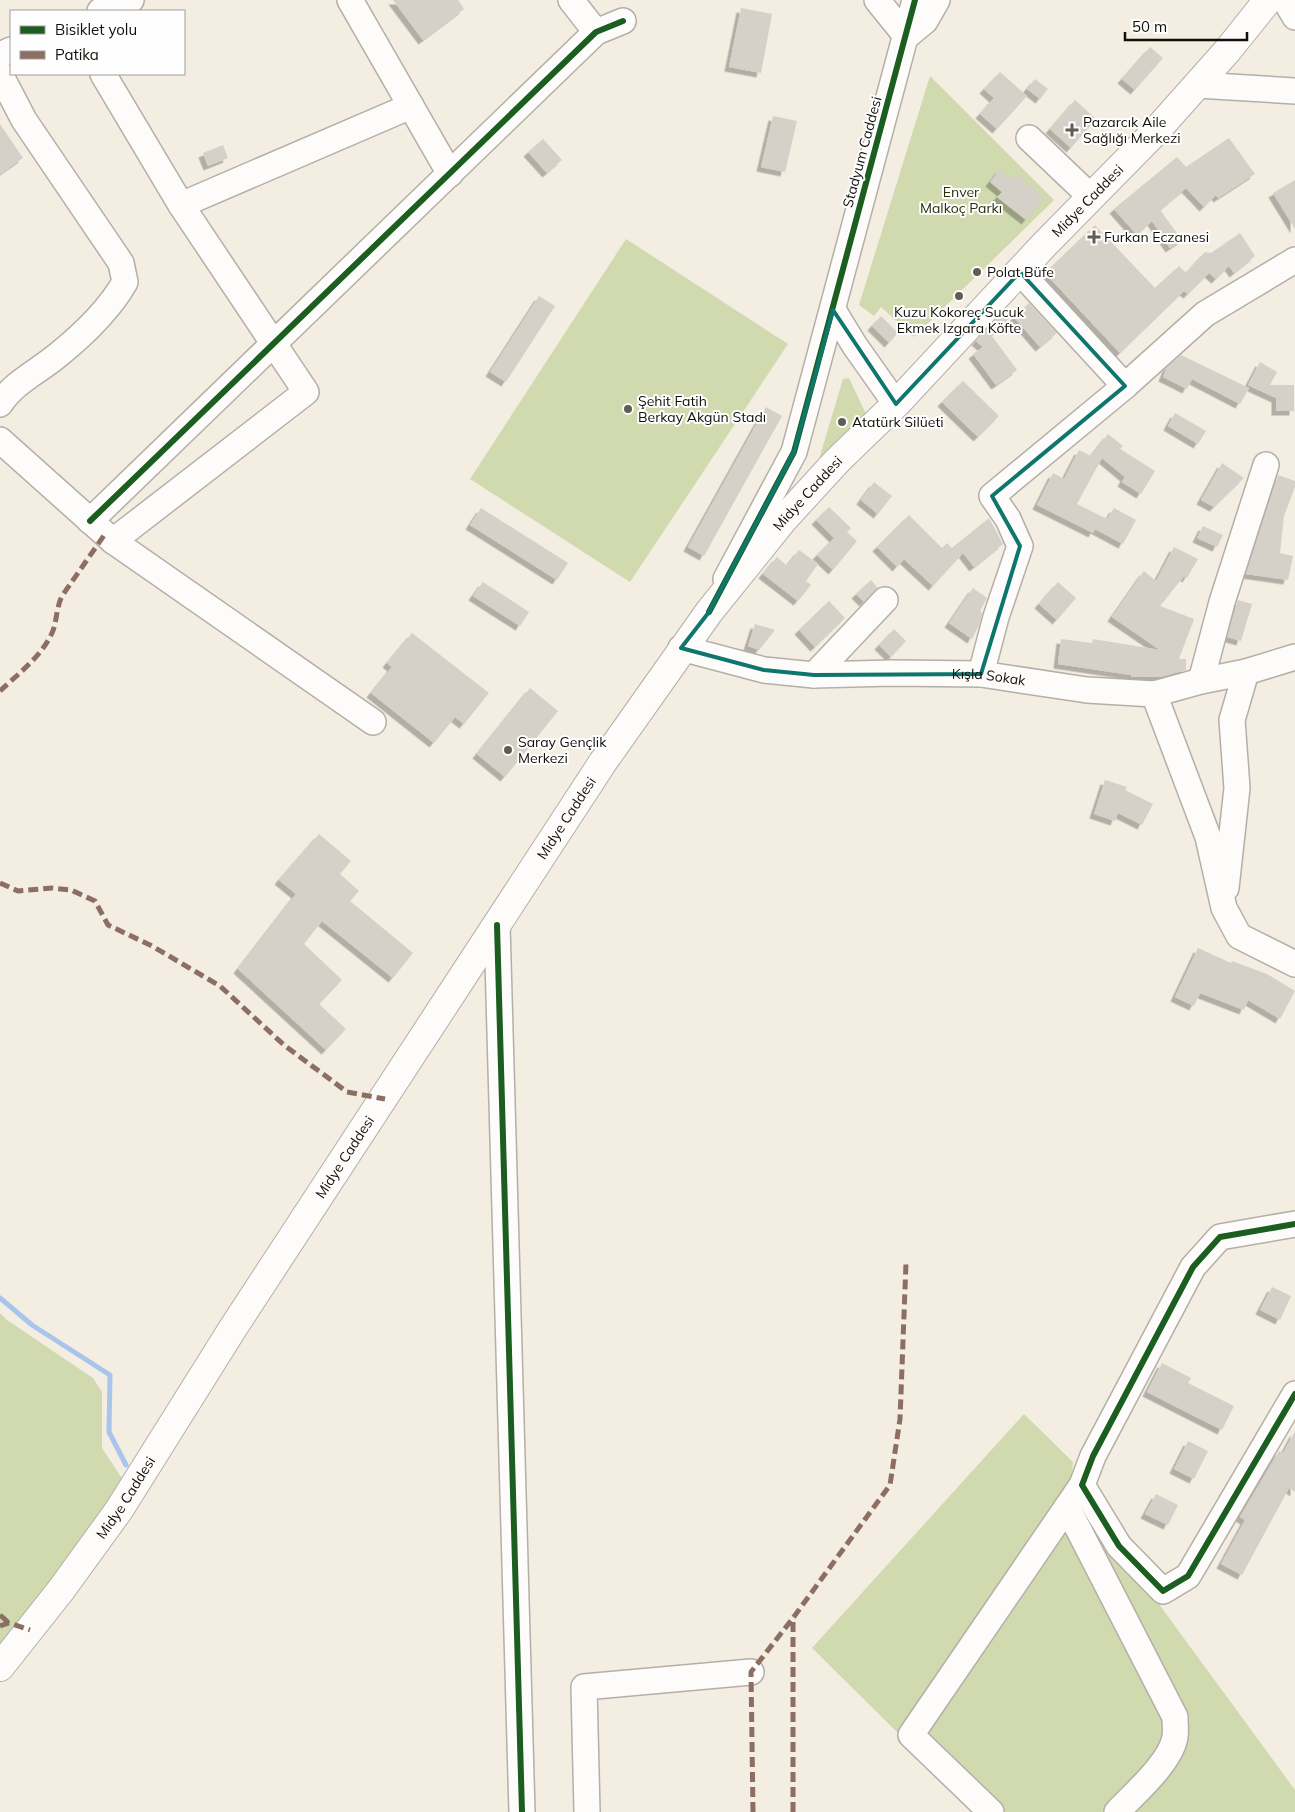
<svg xmlns="http://www.w3.org/2000/svg" width="1295" height="1812" font-family="Mulish,sans-serif">
<defs>
<filter id="shadow"><feDropShadow dx="-4.5" dy="4.5" stdDeviation="0" flood-color="#0004"/></filter>
</defs>
<rect width="100%" height="100%" fill="#f3ede2"/>
<path fill="#d1daaf" d="M 930,76 L 1054,200 L 914,337 L 881,307 L 874,316 L 859,305 Z
M 626,239 L 788,344 L 630,582 L 470,479 Z
M 849,378 L 867,416 L 816,469 L 843,379 Z
M 0,1313 L 7,1320 L 93,1378 L 102,1392 L 102,1448 L 127,1486 L 0,1657 Z
M 1024,1414 L 1073,1462 L 1071,1484 L 1295,1790 L 1295,1812 L 978,1812 L 812,1648 Z"/>
<g fill="none" stroke-linecap="round" stroke-linejoin="round">
<path stroke="#a9c5ec" stroke-width="5" d="M 0,1298 L 32,1325 L 110,1375 L 109,1432 L 126,1465"/>
</g>
<path fill="#d5d0c8" filter="url(#shadow)" d="M 393,0 L 458,0 L 464,9 L 423,40 Z
M 741,8 L 772,14 L 761,73 L 729,67 Z
M 1150,47 L 1163,58 L 1135,90 L 1122,79 Z
M 1000,72 L 1027,96 L 997,129 L 980,114 L 994,98 L 984,89 Z
M 1035,79 L 1048,89 L 1040,99 L 1027,89 Z
M 1075,100 L 1096,119 L 1071,148 L 1050,129 Z
M 773,116 L 797,121 L 785,172 L 761,167 Z
M 0,124 L 23,158 L 0,174 Z
M 1229,138 L 1255,174 L 1218,198 L 1216,195 L 1204,207 L 1186,188 L 1160,210 L 1182,240 L 1170,248 L 1152,221 L 1137,235 L 1114,209 L 1177,157 L 1186,167 Z
M 543,139 L 562,160 L 547,173 L 528,152 Z
M 223,145 L 228,158 L 208,166 L 203,153 Z
M 1000,169 L 1012,179 L 1016,174 L 1044,197 L 1026,220 L 997,197 L 1002,192 L 990,182 Z
M 1295,180 L 1295,229 L 1273,193 Z
M 1095,225 L 1155,288 L 1179,266 L 1186,273 L 1205,252 L 1211,253 L 1240,233 L 1255,256 L 1234,273 L 1229,266 L 1216,279 L 1209,273 L 1188,294 L 1184,291 L 1120,353 L 1045,273 Z
M 539,296 L 555,306 L 506,382 L 490,372 Z
M 1029,303 L 1057,333 L 1040,347 L 1014,317 Z
M 1006,308 L 1013,314 L 992,336 L 1017,370 L 996,385 L 973,354 L 983,347 L 976,341 Z
M 881,316 L 898,333 L 889,343 L 872,326 Z
M 1181,355 L 1249,388 L 1240,404 L 1192,379 L 1187,389 L 1163,377 L 1167,367 Z
M 1260,362 L 1277,372 L 1270,385 L 1294,385 L 1294,411 L 1276,411 L 1276,398 L 1248,385 Z
M 963,381 L 999,416 L 978,437 L 942,402 Z
M 766,407 L 782,416 L 704,556 L 688,547 Z
M 1175,413 L 1206,431 L 1198,444 L 1168,426 Z
M 1108,434 L 1123,446 L 1120,449 L 1155,471 L 1141,494 L 1122,482 L 1125,477 L 1102,458 L 1077,504 L 1107,519 L 1114,508 L 1136,520 L 1123,544 L 1095,529 L 1093,533 L 1037,505 L 1053,473 L 1064,479 L 1079,450 L 1091,456 Z
M 1222,463 L 1244,478 L 1214,507 L 1201,500 Z
M 1278,475 L 1295,481 L 1295,487 L 1284,516 L 1280,553 L 1293,556 L 1288,580 L 1246,574 Z
M 874,482 L 892,496 L 878,514 L 861,500 Z
M 829,507 L 851,528 L 847,532 L 857,541 L 833,570 L 817,555 L 834,538 L 816,520 Z
M 481,508 L 568,563 L 557,580 L 470,525 Z
M 909,515 L 942,548 L 947,543 L 952,548 L 989,518 L 1003,544 L 974,567 L 963,553 L 933,586 L 904,559 L 897,567 L 877,547 Z
M 1203,526 L 1223,535 L 1217,547 L 1197,538 Z
M 1174,547 L 1198,559 L 1187,578 L 1184,576 L 1160,606 L 1194,619 L 1179,659 L 1186,659 L 1186,670 L 1160,677 L 1131,677 L 1131,675 L 1058,664 L 1061,639 L 1092,643 L 1093,639 L 1160,650 L 1112,617 L 1144,571 L 1156,581 Z
M 799,550 L 818,564 L 806,581 L 811,585 L 798,601 L 763,574 L 777,557 L 787,566 Z
M 871,580 L 878,588 L 864,602 L 856,594 Z
M 483,582 L 529,612 L 520,626 L 473,596 Z
M 1058,582 L 1076,598 L 1057,620 L 1039,604 Z
M 973,588 L 987,598 L 980,611 L 982,613 L 980,623 L 972,639 L 949,623 Z
M 1238,600 L 1252,604 L 1241,641 L 1227,637 Z
M 829,601 L 845,618 L 815,647 L 799,630 Z
M 755,624 L 775,630 L 759,650 L 748,646 Z
M 894,629 L 906,641 L 891,657 L 879,645 Z
M 412,633 L 489,693 L 464,724 L 455,717 L 434,743 L 371,693 L 392,667 L 387,663 Z
M 530,688 L 558,711 L 505,777 L 477,754 Z
M 1105,780 L 1127,787 L 1125,790 L 1153,804 L 1142,825 L 1118,813 L 1115,821 L 1094,814 Z
M 319,834 L 351,861 L 340,874 L 359,891 L 350,901 L 413,953 L 393,978 L 322,921 L 304,944 L 342,980 L 319,1004 L 346,1029 L 326,1050 L 238,969 L 296,894 L 279,880 Z
M 1198,948 L 1231,963 L 1232,961 L 1267,974 L 1295,991 L 1280,1019 L 1248,1000 L 1244,1010 L 1200,993 L 1194,1006 L 1175,997 Z
M 1272,1287 L 1291,1296 L 1280,1320 L 1260,1310 Z
M 1162,1363 L 1191,1378 L 1188,1383 L 1234,1406 L 1222,1430 L 1147,1392 Z
M 1295,1431 L 1295,1492 L 1289,1488 L 1242,1575 L 1221,1564 L 1245,1520 L 1240,1517 L 1279,1451 L 1283,1453 Z
M 1188,1441 L 1208,1451 L 1194,1479 L 1174,1469 Z
M 1156,1494 L 1178,1505 L 1168,1525 L 1145,1514 Z"/>
<g fill="none" stroke-linecap="round" stroke-linejoin="round">
<g stroke="#b4afa7" stroke-width="28">
<g id="minor">
<path d="M 350,0 L 450,174"/>
<path d="M 571,0 L 596,32"/>
<path d="M 877,0 L 906,36"/>
<path d="M 1285,0 L 1295,17"/>
<path d="M 100,11 L 131,0"/>
<path d="M 908,35 L 925,21 L 937,0"/>
<path d="M 0,55 L 11,50"/>
<path d="M 0,74 L 24,120 L 121,263 L 125,282 C 109,310 84,334 58,355 C 39,371 13,383 0,404"/>
<path d="M 103,74 L 181,205 L 306,392 L 113,541"/>
<path d="M 1197,85 L 1295,91"/>
<path d="M 1029,138 L 1091,197"/>
<path d="M 181,205 L 411,106"/>
<path d="M 1020,272 L 1125,386"/>
<path d="M 833,310 L 855,346 L 896,404"/>
<path d="M 0,440 L 113,541 L 373,722"/>
<path d="M 90,521 L 596,32 L 623,21"/>
<path d="M 726,579 L 794,452 L 915,0"/>
<path id="s1" d="M 681,648 L 764,670 L 814,675 L 892,673 L 981,674 L 1087,690 L 1154,694 L 1201,681 L 1246,672 L 1295,657"/>
<path d="M 981,674 L 996,617 L 1020,546 L 1008,519 L 992,496 L 1125,386 L 1205,314 L 1295,260"/>
<path d="M 814,675 L 885,600"/>
<path d="M 1201,681 L 1222,602 L 1266,465"/>
<path d="M 1154,694 L 1208,837 L 1224,908 L 1239,936 L 1295,964"/>
<path d="M 1226,888 L 1237,788 L 1232,720 L 1246,672"/>
<path d="M 497,925 L 522,1812"/>
<path d="M 1295,1224 L 1220,1237 L 1193,1267 L 1093,1456 L 1082,1485 L 1119,1546 L 1163,1591 L 1188,1576 L 1295,1394"/>
<path d="M 1067,1507 L 1175,1717 C 1175,1724 1176,1731 1175,1737 C 1171,1762 1134,1794 1117,1812"/>
<path d="M 587,1812 L 584,1687 L 751,1672"/>
<path d="M 991,1812 L 911,1735 L 1082,1485"/>
</g>
</g>
<g stroke="#b4afa7" stroke-width="30">
<g id="major">
<path id="s2" d="M 0,1667 L 61,1590 L 119,1510 L 233,1328 L 603,762 L 709,612 L 783,520 L 837,461 L 896,404 L 1044,245 L 1156,131 L 1228,50 L 1268,0"/>
</g>
</g>
<use href="#minor" stroke="#fdfcfb" stroke-width="25"/>
<use href="#major" stroke="#fdfcfb" stroke-width="28"/>
<path stroke="#8d6e63" stroke-width="5" stroke-dasharray="10 5" stroke-linecap="butt" d="M 0,691 C 18,674 41,657 52,633 C 57,622 56,608 62,596 L 105,534
M 0,883 L 18,891 L 52,888 L 71,890 L 95,901 L 108,925 L 152,946 L 220,986 L 284,1045 L 347,1092 L 385,1099
M 0,1615 L 9,1623
M 0,1626 L 9,1623 L 30,1630
M 753,1812 L 751,1672 L 793,1618
M 793,1812 L 793,1618 L 890,1485 L 900,1419 L 906,1263"/>
<g stroke="#fefefe" stroke-width="9">
<path id="cycleway" d="M 90,521 L 596,32 L 623,21
M 709,612 L 794,452 L 915,0
M 497,925 L 522,1812
M 1295,1224 L 1220,1237 L 1193,1267 L 1093,1456 L 1082,1485 L 1119,1546 L 1163,1591 L 1188,1576 L 1295,1394"/>
</g>
<use href="#cycleway" stroke="#1b5e20" stroke-width="6"/>
</g>
<path fill="none" stroke="#0f766e" stroke-width="4" stroke-linejoin="round" d="M 1020,272 L 1125,386 L 992,496 L 1020,546 L 981,674 L 814,675 L 764,670 L 681,648 L 709,612 L 794,452 L 833,310 L 896,404 Z"/>
<g fill="#615d55" stroke="#fefefe" stroke-width="2">
<path d="M1069.5 122.5h5v5h5v5h-5v5h-5v-5h-5v-5h5z"/>
<path d="M1091.5 229.5h5v5h5v5h-5v5h-5v-5h-5v-5h5z"/>
<circle cx="977" cy="272" r="5"/>
<circle cx="959" cy="296" r="5"/>
<circle cx="628" cy="409" r="5"/>
<circle cx="842" cy="422" r="5"/>
<circle cx="508" cy="750" r="5"/>
</g>
<g text-anchor="middle" stroke-width="4" stroke-linejoin="round" paint-order="stroke">
<g font-size="14" fill="#120f09" stroke="#fefefe" text-anchor="start">
<text x="1083" y="127">Pazarcık Aile<tspan x="1083" dy="16">Sağlığı Merkezi</tspan></text>
<text x="1104" y="242">Furkan Eczanesi</text>
<text x="987" y="277">Polat Büfe</text>
<text x="959" y="317" text-anchor="middle">Kuzu Kokoreç Sucuk<tspan x="959" dy="16">Ekmek Izgara Köfte</tspan></text>
<text x="638" y="406">Şehit Fatih<tspan x="638" dy="16">Berkay Akgün Stadı</tspan></text>
<text x="852" y="427">Atatürk Silüeti</text>
<text x="518" y="747">Saray Gençlik<tspan x="518" dy="16">Merkezi</tspan></text>
</g>
<g font-size="14" fill="#120f09" stroke="#fefefe">
<text transform="translate(862 152) rotate(-75)" y="5">Stadyum Caddesi</text>
<text dy="5" stroke="none"><textPath href="#s2" startOffset="1831">Midye Caddesi</textPath></text>
<text dy="5" stroke="none"><textPath href="#s2" startOffset="1426">Midye Caddesi</textPath></text>
<text dy="5" stroke="none"><textPath href="#s1" startOffset="311">Kışla Sokak</textPath></text>
<text dy="5" stroke="none"><textPath href="#s2" startOffset="1021">Midye Caddesi</textPath></text>
<text dy="5" stroke="none"><textPath href="#s2" startOffset="616">Midye Caddesi</textPath></text>
<text dy="5" stroke="none"><textPath href="#s2" startOffset="211">Midye Caddesi</textPath></text>
</g>
<g font-size="14" fill="#273008" stroke="#fefefe">
<text x="961" y="197">Enver<tspan x="961" dy="16">Malkoç Parkı</tspan></text>
</g>
</g>
<rect x="10" y="10" width="175" height="65" fill="#fefefe" stroke="#a09e9c"/>
<rect x="20" y="26" width="25" height="8" fill="#1b5e20" stroke="#a09e9c"/>
<text x="55" y="35" font-size="15" fill="#120f09">Bisiklet yolu</text>
<rect x="20" y="51" width="25" height="8" fill="#8d6e63" stroke="#a09e9c"/>
<text x="55" y="60" font-size="15" fill="#120f09">Patika</text>
<path d="M1125 32v8h122v-8" fill="none" stroke="#120f09" stroke-width="2.5"/>
<text x="1132" y="32" font-size="15" fill="#120f09" stroke="#fefefe" stroke-width="4" paint-order="stroke">50 m</text>
</svg>
